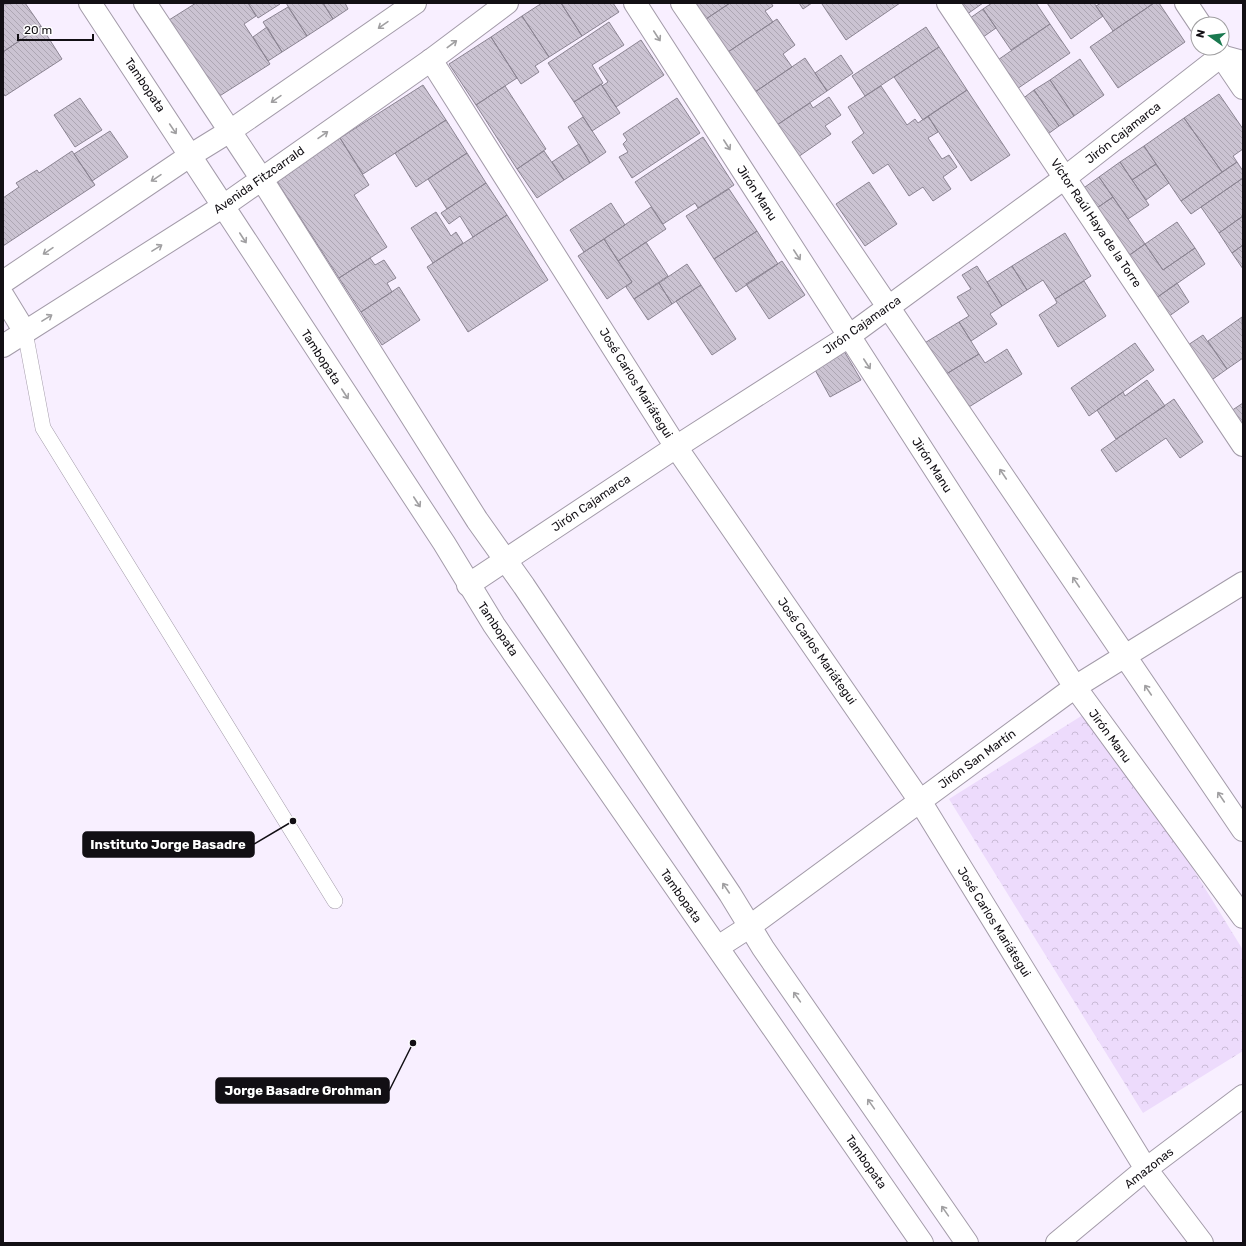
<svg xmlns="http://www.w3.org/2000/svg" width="1246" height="1246" font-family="Rubik,sans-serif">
<defs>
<pattern id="park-crowns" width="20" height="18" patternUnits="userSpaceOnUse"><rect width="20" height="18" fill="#eddbfc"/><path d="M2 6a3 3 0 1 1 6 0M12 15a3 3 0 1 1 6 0" fill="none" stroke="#cabbd7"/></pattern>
<pattern id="building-back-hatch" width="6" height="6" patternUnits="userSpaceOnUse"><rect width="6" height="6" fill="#cbc3d2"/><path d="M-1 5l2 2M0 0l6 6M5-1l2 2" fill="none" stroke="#ada6b3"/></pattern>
</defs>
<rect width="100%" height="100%" fill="#f8efff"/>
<path fill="url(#park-crowns)" d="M 1094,708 L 1243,950 L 1243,1051 L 1143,1113 L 949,799 Z"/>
<path fill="url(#building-back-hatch)" stroke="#8b8492" d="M 25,3 L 41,26 L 3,52 L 3,4 Z
M 196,3 L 248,3 L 256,16 L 244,24 L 270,64 L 218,97 L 169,20 Z
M 248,3 L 280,3 L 280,4 L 258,18 Z
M 286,3 L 323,3 L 333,19 L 307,36 Z
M 323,3 L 345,3 L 348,9 L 333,19 Z
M 542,3 L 561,3 L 582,36 L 549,57 L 522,16 Z
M 561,3 L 613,3 L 619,12 L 582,36 Z
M 695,3 L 730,3 L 706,19 Z
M 730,3 L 771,3 L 773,6 L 765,11 L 773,22 L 728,52 L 706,19 Z
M 799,3 L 812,3 L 803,9 Z
M 823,3 L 900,3 L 846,40 L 822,4 Z
M 954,3 L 983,3 L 963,17 Z
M 992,3 L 1036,3 L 1050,24 L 1011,50 L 983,9 Z
M 1047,3 L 1094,3 L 1103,16 L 1071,39 Z
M 1101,3 L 1154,3 L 1113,31 L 1096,6 Z
M 1154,3 L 1159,3 L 1185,42 L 1118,88 L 1090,47 Z
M 288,7 L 307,36 L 282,52 L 263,22 Z
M 983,9 L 996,28 L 976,42 L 963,23 Z
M 522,16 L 549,57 L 535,66 L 539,72 L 521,84 L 491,37 Z
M 777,19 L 795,45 L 783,54 L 792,67 L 755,92 L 728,52 Z
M 609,22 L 624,45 L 592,65 L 603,83 L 574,102 L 548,63 Z
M 1050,24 L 1070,53 L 1011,93 L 992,64 Z
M 41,26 L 62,59 L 5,96 L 3,93 L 3,52 Z
M 267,27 L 282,52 L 268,61 L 253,37 Z
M 926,27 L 939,47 L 865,96 L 852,76 Z
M 491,37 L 517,78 L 476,105 L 449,64 Z
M 641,40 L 664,75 L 616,107 L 602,86 L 608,82 L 599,68 Z
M 939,47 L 967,90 L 923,120 L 894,77 Z
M 841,55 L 853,73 L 827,91 L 815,73 Z
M 805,58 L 827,91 L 777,125 L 755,92 Z
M 1080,59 L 1104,95 L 1074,116 L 1050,80 Z
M 1050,80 L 1074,116 L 1059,126 L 1034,90 Z
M 601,84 L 620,113 L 592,131 L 574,102 Z
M 423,85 L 446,120 L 363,174 L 340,138 Z
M 505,86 L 546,149 L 517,169 L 476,105 Z
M 881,86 L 907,125 L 915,119 L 918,123 L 928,116 L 938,132 L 928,138 L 942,159 L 949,155 L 957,167 L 943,177 L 951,189 L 933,201 L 923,187 L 909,196 L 888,164 L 873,174 L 852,142 L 864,133 L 848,107 Z
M 967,90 L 1010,155 L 971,181 L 928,116 Z
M 1034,90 L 1059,126 L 1041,139 L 1017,103 Z
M 1219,94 L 1243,129 L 1243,149 L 1233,156 L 1237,162 L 1222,172 L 1184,118 Z
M 829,97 L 841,115 L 825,126 L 831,134 L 798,157 L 777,125 L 810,103 L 813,108 Z
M 80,98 L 102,130 L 75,147 L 54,115 Z
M 677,98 L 700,133 L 632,178 L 619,157 L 628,152 L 623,144 L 627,140 L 623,134 Z
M 583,117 L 606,152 L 590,163 L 568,127 Z
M 1184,118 L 1222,172 L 1181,201 L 1144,146 Z
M 446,120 L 467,153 L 416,187 L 395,153 Z
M 110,131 L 128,157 L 92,181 L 74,154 Z
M 703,137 L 734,185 L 698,208 L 695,203 L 663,224 L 635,182 Z
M 340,138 L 369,185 L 354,195 L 387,247 L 339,278 L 276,180 Z
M 579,144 L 590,163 L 564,180 L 552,162 Z
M 1144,146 L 1156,164 L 1132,180 L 1120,162 Z
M 72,151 L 95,185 L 3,246 L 3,198 L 19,187 L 16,183 L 37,170 L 39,173 Z
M 544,151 L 564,180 L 537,198 L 517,169 Z
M 467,153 L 486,183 L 447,209 L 428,179 Z
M 1120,162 L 1149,205 L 1128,219 L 1099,177 Z
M 1237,162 L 1243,171 L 1243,178 L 1191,214 L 1181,201 Z
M 1156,164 L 1169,183 L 1146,200 L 1132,180 Z
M 1099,177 L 1113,197 L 1091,212 L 1078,192 Z
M 1243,178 L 1243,216 L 1219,233 L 1201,207 Z
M 869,182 L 897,224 L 865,246 L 836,204 Z
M 486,183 L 507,215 L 473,237 L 460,216 L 449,224 L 441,213 Z
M 729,189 L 757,231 L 714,259 L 686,216 Z
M 1113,197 L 1145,244 L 1124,259 L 1091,212 Z
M 611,203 L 625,225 L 584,252 L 570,230 Z
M 651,207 L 666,229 L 618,261 L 604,239 Z
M 436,212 L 451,236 L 456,232 L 463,243 L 433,263 L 411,228 Z
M 507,215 L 548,280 L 468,332 L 427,267 Z
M 1243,216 L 1243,245 L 1232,253 L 1219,233 Z
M 1177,222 L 1195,248 L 1163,270 L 1145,244 Z
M 757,231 L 778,264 L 736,292 L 714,259 Z
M 1065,233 L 1091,276 L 1055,299 L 1043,280 L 1027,290 L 1012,266 Z
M 604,239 L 632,282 L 607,299 L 578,256 Z
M 646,242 L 668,276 L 634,299 L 626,287 L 632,282 L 618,261 Z
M 1145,244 L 1163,270 L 1195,248 L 1205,264 L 1152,301 L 1124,259 Z
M 1243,245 L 1243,269 L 1232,253 Z
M 370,258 L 375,265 L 384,260 L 396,278 L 387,283 L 392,292 L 361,312 L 339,278 Z
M 782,261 L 805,295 L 769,319 L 746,284 Z
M 687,264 L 701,285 L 672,304 L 659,283 Z
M 977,266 L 1002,306 L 990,314 L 997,324 L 971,341 L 959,322 L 969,316 L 957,297 L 971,289 L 962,275 Z
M 1012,266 L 1027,290 L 1002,306 L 987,282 Z
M 1084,281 L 1106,316 L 1058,347 L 1039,315 L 1057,303 L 1055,299 Z
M 659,283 L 672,304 L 648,320 L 634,299 Z
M 1177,283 L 1189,302 L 1165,319 L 1152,301 Z
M 701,285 L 736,339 L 712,355 L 676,301 Z
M 399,287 L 420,320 L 382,345 L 361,312 Z
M 1242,317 L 1243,358 L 1227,369 L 1208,341 Z
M 959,322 L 979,354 L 943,376 L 923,344 Z
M 1203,335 L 1227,369 L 1206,384 L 1182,349 Z
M 1135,343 L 1154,370 L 1089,416 L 1071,388 Z
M 1007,349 L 1022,374 L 964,410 L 943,376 L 979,354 L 985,363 Z
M 844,351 L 861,380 L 830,397 L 814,368 Z
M 1147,380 L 1165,406 L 1116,439 L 1097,410 L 1123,392 L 1125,396 Z
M 1174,399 L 1203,442 L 1180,458 L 1166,438 L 1116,472 L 1101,450 Z
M 1243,403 L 1243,435 L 1228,413 Z"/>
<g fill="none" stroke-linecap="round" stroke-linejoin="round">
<g stroke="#a39ba9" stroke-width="16">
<path id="lane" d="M 25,332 L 43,428 L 335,901"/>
</g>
<g stroke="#a39ba9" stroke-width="24">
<path id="street" d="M 635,3 L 1075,687 L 1243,917
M 682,3 L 1243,830
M 948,3 L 1243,445
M 431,60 L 676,447 L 920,801 L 1146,1169 L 1202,1243
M 3,296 L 25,332
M 468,585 L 676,447 L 849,336 L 1066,177 L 1221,56 L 1243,62
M 718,947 L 749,927 L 1075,687 L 1243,583
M 1057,1243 L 1146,1169 L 1243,1096"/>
</g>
<g stroke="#a39ba9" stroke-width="24">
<path id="secondary" d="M 90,3 L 444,543 L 494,625 L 922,1243
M 145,3 L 261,178 L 477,520 L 524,586 L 730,894 L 763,948 L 967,1243
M 1186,3 L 1200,24
M 1216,48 L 1243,88
M 3,282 L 191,155 L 230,131 L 415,3
M 3,346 L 222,207 L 431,60 L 507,3"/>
</g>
<use href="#lane" stroke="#fff" stroke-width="15"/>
<use href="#street" stroke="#fff" stroke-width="22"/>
<use href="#secondary" stroke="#fff" stroke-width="22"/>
</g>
<defs><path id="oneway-shaft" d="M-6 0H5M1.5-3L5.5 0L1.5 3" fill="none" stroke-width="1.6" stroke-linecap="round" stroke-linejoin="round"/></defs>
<g stroke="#a09fa1">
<use href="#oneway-shaft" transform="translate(383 25) rotate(145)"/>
<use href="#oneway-shaft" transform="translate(657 36) rotate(57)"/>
<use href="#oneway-shaft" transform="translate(452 44) rotate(-37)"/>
<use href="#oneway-shaft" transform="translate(276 99) rotate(145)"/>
<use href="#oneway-shaft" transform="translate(173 129) rotate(56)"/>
<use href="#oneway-shaft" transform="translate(323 135) rotate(-35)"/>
<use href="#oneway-shaft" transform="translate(727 145) rotate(57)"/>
<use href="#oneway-shaft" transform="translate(156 178) rotate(146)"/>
<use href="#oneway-shaft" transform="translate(243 238) rotate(57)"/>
<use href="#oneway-shaft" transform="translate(157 248) rotate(-32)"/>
<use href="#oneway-shaft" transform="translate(48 251) rotate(146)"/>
<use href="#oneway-shaft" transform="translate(797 255) rotate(57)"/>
<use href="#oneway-shaft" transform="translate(47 318) rotate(-32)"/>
<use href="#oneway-shaft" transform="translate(867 364) rotate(57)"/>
<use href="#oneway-shaft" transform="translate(345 394) rotate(57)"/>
<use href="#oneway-shaft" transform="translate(1003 474) rotate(-124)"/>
<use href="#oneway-shaft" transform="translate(417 502) rotate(57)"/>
<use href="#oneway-shaft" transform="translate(1076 582) rotate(-124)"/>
<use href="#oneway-shaft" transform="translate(1148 690) rotate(-124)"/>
<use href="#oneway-shaft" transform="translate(1221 797) rotate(-124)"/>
<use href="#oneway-shaft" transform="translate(726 888) rotate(-124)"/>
<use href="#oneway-shaft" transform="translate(797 997) rotate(-125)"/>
<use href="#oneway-shaft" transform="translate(871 1104) rotate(-125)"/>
<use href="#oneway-shaft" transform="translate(945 1211) rotate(-125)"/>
</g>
<g text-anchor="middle" stroke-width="4" stroke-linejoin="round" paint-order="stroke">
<g font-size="12" fill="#120f14" stroke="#fff">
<text transform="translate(145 85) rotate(56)" y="4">Tambopata</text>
<text transform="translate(1123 133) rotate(-38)" y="4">Jirón Cajamarca</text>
<text transform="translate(259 180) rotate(-35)" y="4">Avenida Fitzcarrald</text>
<text transform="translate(757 193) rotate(57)" y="4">Jirón Manu</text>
<text transform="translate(1096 223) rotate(56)" y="4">Víctor Raúl Haya de la Torre</text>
<text transform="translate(862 325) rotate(-35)" y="4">Jirón Cajamarca</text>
<text transform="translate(321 357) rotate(57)" y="4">Tambopata</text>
<text transform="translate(636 383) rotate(58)" y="4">José Carlos Mariátegui</text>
<text transform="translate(932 465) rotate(57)" y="4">Jirón Manu</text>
<text transform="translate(591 503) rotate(-34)" y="4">Jirón Cajamarca</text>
<text transform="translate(498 629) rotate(56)" y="4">Tambopata</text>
<text transform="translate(817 651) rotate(55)" y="4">José Carlos Mariátegui</text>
<text transform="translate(1110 736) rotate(54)" y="4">Jirón Manu</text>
<text transform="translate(977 759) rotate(-36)" y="4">Jirón San Martín</text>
<text transform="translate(681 896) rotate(55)" y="4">Tambopata</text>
<text transform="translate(994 922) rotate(58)" y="4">José Carlos Mariátegui</text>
<text transform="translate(866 1162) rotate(55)" y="4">Tambopata</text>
<text transform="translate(1149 1168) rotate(-38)" y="4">Amazonas</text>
</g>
</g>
<path fill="none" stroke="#120f14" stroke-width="1.5" d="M293 821L254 844M413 1043L389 1091"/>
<g fill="#120f14" stroke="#fff" stroke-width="1.5">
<circle cx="293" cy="821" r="4"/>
<circle cx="413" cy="1043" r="4"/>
</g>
<g fill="#120f14" stroke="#120f14" stroke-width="1.5">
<rect x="83" y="832" width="171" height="25" rx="4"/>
<rect x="216" y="1078" width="173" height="25" rx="4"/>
</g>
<g font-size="13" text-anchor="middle" font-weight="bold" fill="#fff">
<text x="168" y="849">Instituto Jorge Basadre</text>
<text x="303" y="1095">Jorge Basadre Grohman</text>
</g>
<rect width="1246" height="1246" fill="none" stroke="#120f14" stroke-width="8"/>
<g transform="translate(1210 36) rotate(284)"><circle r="19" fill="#ffffff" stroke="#a09fa1"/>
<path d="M0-3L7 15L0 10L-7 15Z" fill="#1a7950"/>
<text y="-6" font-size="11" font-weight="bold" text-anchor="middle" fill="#120f14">N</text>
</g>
<path d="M18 34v6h75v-6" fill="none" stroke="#120f14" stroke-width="2"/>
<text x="24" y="34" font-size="12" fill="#120f14" stroke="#ffffff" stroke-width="3" paint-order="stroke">20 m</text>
</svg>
